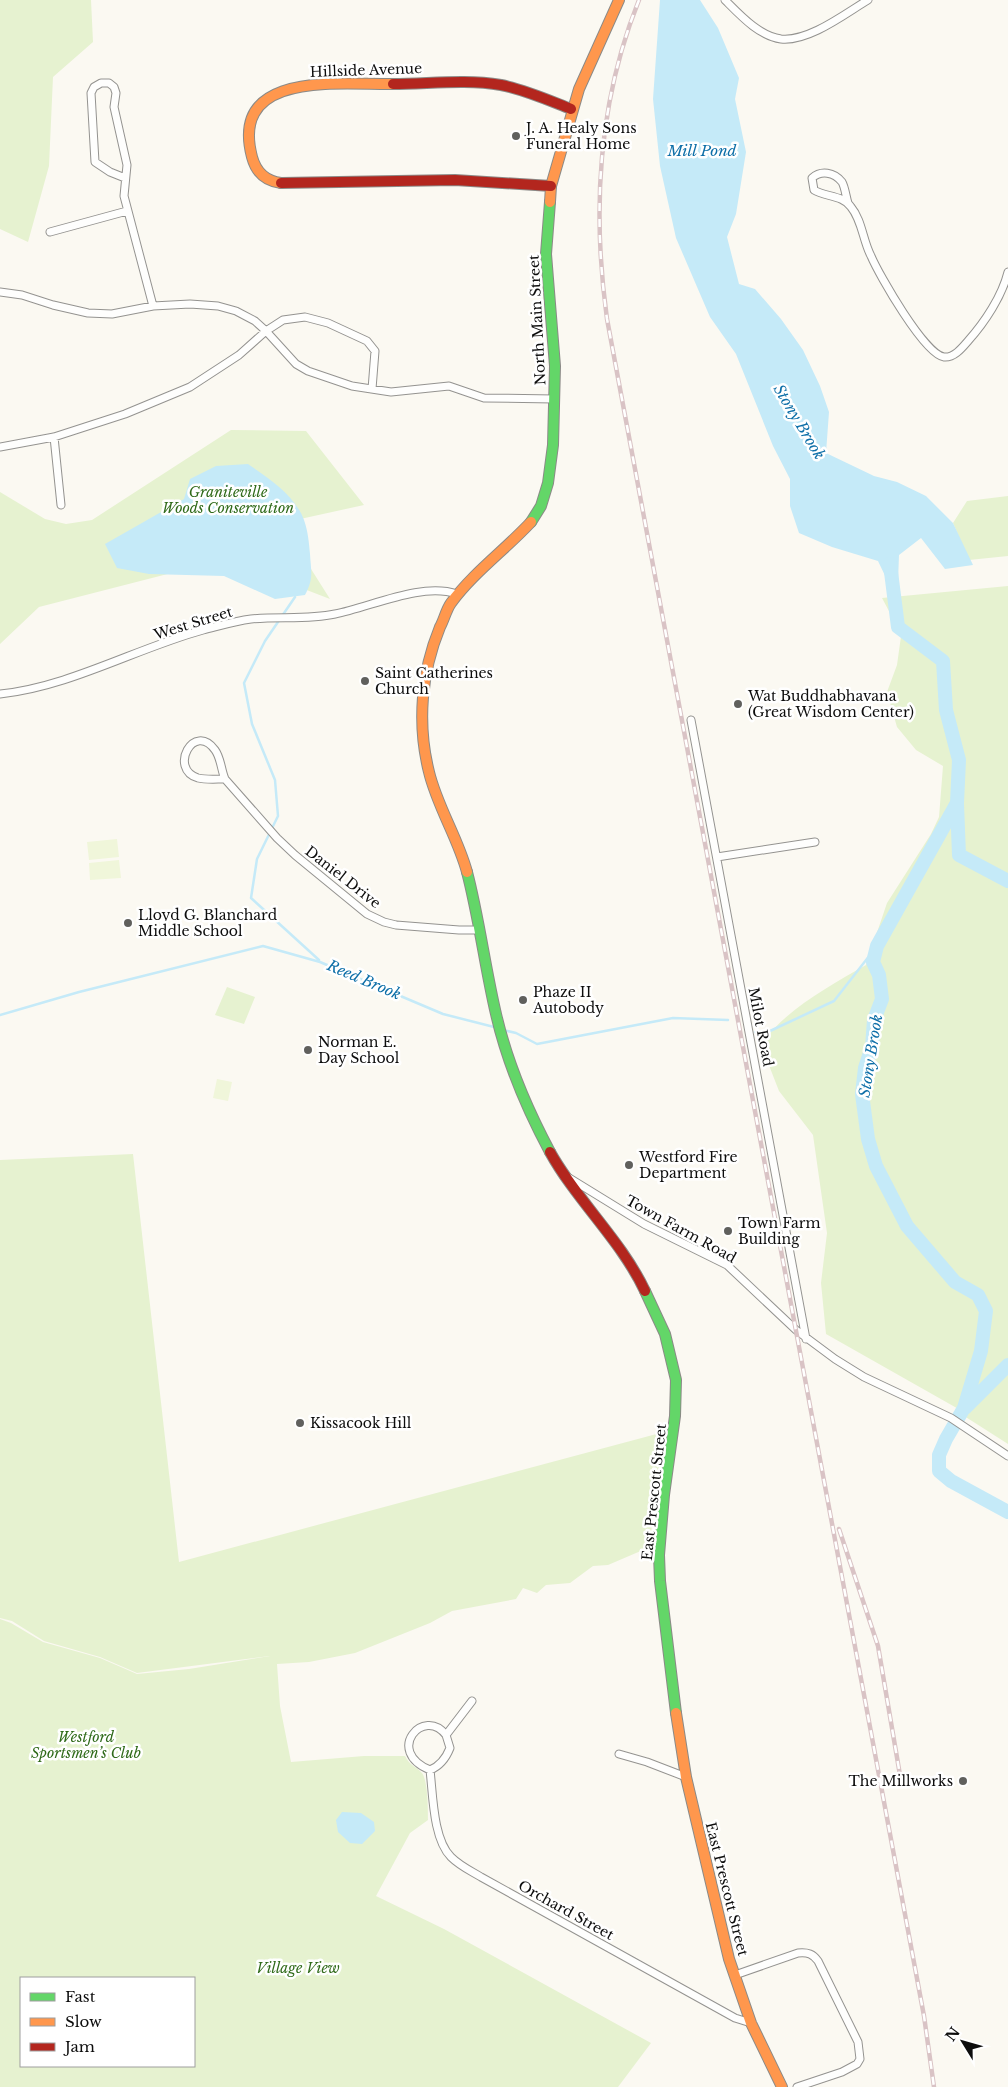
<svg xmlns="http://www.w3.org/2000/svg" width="1008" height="2087" font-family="'Libre Baskerville',serif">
<rect width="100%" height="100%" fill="#fbf9f2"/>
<path fill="#e6f2d0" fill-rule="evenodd" d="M 0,0 L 91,0 L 93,42 L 53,77 L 49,166 L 28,242 L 0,229 Z
M 231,430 L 306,431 L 364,505 L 282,523 L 330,599 L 226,559 L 39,607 L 0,644 L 0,492 L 45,519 L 66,524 L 92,520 Z
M 1008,496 L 1008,556 L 969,560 L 953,523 L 967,501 Z
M 1008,586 L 1008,1444 L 961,1414 L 962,1411 L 826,1334 L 821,1283 L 827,1233 L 813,1135 L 779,1091 L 761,1045 C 783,1011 831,985 866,965 L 887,903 L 931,834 L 939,817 L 943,766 L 916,750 L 897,727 L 887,692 L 897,665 L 903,622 L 890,613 L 882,598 Z
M 227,987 L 255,997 L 244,1024 L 215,1015 Z
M 133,1154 L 179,1562 L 664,1432 L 653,1512 L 650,1547 L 608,1565 L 593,1566 L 570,1583 L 546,1585 L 537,1593 L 523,1588 L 516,1599 L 452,1611 L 430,1623 L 355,1653 L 309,1662 L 277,1664 L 280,1706 L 291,1762 L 364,1756 L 405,1756 C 410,1766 416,1766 422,1773 C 428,1781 428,1810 428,1820 L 410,1833 L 376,1896 L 444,1929 L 651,2043 L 618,2087 L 0,2087 L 0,1619 L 11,1623 L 43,1642 L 100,1658 L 137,1674 L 189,1669 L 270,1656 L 137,1673 L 100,1657 L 44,1641 L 12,1621 L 0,1618 L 0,1160 ZM 21,1978 L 194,1978 L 194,2066 L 21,2066 Z"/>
<path fill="#f0f6da" d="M 117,839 L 119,857 L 89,860 L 87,842 Z
M 119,860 L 121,878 L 90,880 L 89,863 Z
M 217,1079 L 232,1082 L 228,1101 L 213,1098 Z"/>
<path fill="#c5eaf8" d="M 660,0 L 700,0 L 718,28 L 739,78 L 735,99 L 746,152 L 736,214 L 727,237 L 739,284 L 755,289 L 781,319 L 803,350 L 820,386 L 829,412 L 826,453 L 874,476 L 897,482 L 926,496 L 953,523 L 973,565 L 945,569 L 921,538 L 899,555 L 898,582 L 889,584 L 878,561 L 832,547 L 799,533 L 790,506 L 790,479 L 773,446 L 736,354 L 710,317 L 676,238 L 660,166 L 653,99 Z
M 248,464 C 268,478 295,495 304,520 C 308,531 309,543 310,554 C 311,572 314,578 305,595 L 275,599 L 224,576 L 149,574 L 117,568 L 105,544 L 184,499 L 190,479 L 216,466 Z
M 342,1812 L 361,1813 L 374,1822 L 375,1831 L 362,1844 L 350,1843 L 338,1832 L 336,1820 Z"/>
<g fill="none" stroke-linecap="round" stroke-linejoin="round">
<path stroke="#c5eaf8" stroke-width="2.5" d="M 295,597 L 265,641 L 244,683 L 252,724 L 275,780 L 278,816 L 257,859 L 251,898 L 319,960
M 0,1015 L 79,992 L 263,946 L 320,962 L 443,1014 L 498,1028
M 503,1030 L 516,1033 L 537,1044 L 673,1018 L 728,1020
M 755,1032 L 770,1031 L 834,1001 L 877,946"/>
<path stroke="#c5eaf8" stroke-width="14" d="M 890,564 L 898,627 L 943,661 L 946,710 L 959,760 L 957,803 L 877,946 L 873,962 L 879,975 L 882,999 L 874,1020 L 872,1047 L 865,1068 L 862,1094 L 868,1139 L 876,1166 L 907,1226 L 955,1282 L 978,1295 L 986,1311 L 981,1351 L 964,1408 L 946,1439 L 939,1455 L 939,1471 L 951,1481 L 1008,1512
M 957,804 L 959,855 L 1008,881
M 965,1408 L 1008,1365"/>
<g stroke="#949390" stroke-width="9">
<path id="street" d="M 725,0 C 740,15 759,36 781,39 C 809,42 846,13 868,0
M 125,178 L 110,172 L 95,162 L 91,93 L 94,87 L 101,83 L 109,83 L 114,87 L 116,93 L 114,107 L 127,165 L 124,196 L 153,306
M 848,203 C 846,197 845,187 842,182 C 834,172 821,170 812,178 L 814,190 C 825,197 843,195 851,207 C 862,220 863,241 871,256 C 879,275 925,355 944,357 C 954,358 962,348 968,341 C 985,322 1002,296 1008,272
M 50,232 L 127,211
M 0,292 L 22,295 L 53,305 L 88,313 L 112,314 L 153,306 L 190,304 L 218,306 L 236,311 L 255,321 L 266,331 L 296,364 L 308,371 L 352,386 L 391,392 L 449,386 L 484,398 L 554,399
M 54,437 L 61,505
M 0,447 L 54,437 L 125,414 L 190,387 L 239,355 L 266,331 L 283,320 L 305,317 L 328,323 L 367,341 L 375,351 L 372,389
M 0,694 C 69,687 137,648 203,630 C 219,626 235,621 251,619 C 279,616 308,620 335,614 C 371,607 421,582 457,594
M 691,720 L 806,1339
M 225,779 C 221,770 221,758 215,750 C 194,721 168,769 198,778 C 206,780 216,779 225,779 L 277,838 L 295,855 L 367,914 L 384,922 L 396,925 L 459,930 L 479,930
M 717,857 L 815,842
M 566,1176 L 644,1224 L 727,1265 L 796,1330 L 835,1359 L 864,1377 L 951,1418 L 1008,1456
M 472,1701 L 446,1735 C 424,1706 384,1751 430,1770 C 433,1795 433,1839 451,1857 C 460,1866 471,1871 481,1877 L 735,2018 L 751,2023
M 619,1754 L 647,1762 L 686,1777
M 430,1770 C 440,1766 446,1758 450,1748 L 446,1735
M 735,1975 L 798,1953 C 808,1952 813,1954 818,1961 L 858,2042 L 860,2059 L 857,2064 L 842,2072 L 797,2087"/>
</g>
<g stroke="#8b8a87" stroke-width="12">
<path id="fast" d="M 531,522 L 541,506 L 548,483 L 553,445 L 555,366 L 546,254 L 550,202
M 467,872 C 479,918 485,967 496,1014 C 507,1062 527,1109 550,1152
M 645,1291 L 665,1334 L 676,1380 L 675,1416 L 664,1495 L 659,1555 L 660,1581 L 676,1713"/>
</g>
<g stroke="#8b8a87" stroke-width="12">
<path id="slow" d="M 281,183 C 265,181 256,172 252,157 C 229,69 342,85 393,84
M 550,202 L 551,186 L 579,89 L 619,0
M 467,872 C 458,838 437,806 429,772 C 417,724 421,673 440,627 C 444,620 446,610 451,603 C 474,572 505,550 531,522
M 676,1713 L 686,1777 L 729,1959 L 751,2023 L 782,2087"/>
</g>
<g stroke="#8b8a87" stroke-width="12">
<path id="jam" d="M 393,84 C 429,84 465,79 501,85 C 526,90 548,100 571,109
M 281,183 L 455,180 L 551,186
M 550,1152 C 577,1201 621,1240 645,1291"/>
</g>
<use href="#street" stroke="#fefefd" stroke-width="7"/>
<use href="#fast" stroke="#63d668" stroke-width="10"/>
<use href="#slow" stroke="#ff974d" stroke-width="10"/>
<use href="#jam" stroke="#b3261e" stroke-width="10"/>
<g stroke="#d9c3c5" stroke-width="4.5">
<path id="rail" d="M 639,0 C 598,102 592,211 607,319 L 924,2016 L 934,2087
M 839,1529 L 878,1646 L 901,1781"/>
</g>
<use href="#rail" stroke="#fff" stroke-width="2.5" stroke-dasharray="8" stroke-linecap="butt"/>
</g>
<g fill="#60605d" stroke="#fff" stroke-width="2">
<circle cx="516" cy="136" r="5"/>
<circle cx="365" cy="681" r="5"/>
<circle cx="738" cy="704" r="5"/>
<circle cx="128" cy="923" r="5"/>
<circle cx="523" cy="1000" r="5"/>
<circle cx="308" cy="1050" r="5"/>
<circle cx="629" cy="1165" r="5"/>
<circle cx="728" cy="1231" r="5"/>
<circle cx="300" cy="1423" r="5"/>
<circle cx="963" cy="1781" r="5"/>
</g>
<g text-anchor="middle" stroke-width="5" stroke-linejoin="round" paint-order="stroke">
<g font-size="14" fill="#0d0d0d" stroke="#fff">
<text transform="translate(366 70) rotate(-2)" y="5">Hillside Avenue</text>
<text transform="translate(537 320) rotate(-93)" y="5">North Main Street</text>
<text transform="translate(193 623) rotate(-17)" y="5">West Street</text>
<text transform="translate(343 877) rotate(38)" y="5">Daniel Drive</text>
<text transform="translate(761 1027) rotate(79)" y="5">Milot Road</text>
<text transform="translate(681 1229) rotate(29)" y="5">Town Farm Road</text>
<text transform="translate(654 1492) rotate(-84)" y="5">East Prescott Street</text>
<text transform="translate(727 1889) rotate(76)" y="5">East Prescott Street</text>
<text transform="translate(566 1910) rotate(29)" y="5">Orchard Street</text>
</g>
<g font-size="14" fill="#0d0d0d" stroke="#fff" text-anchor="start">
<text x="526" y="133">J. A. Healy Sons<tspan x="526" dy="16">Funeral Home</tspan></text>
<text x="375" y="678">Saint Catherines<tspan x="375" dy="16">Church</tspan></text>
<text x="748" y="701">Wat Buddhabhavana<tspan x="748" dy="16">(Great Wisdom Center)</tspan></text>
<text x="138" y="920">Lloyd G. Blanchard<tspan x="138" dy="16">Middle School</tspan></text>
<text x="533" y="997">Phaze II<tspan x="533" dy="16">Autobody</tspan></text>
<text x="318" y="1047">Norman E.<tspan x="318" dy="16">Day School</tspan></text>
<text x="639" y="1162">Westford Fire<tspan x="639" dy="16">Department</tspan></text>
<text x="738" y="1228">Town Farm<tspan x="738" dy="16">Building</tspan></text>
<text x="310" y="1428">Kissacook Hill</text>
<text x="953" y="1786" text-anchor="end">The Millworks</text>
</g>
<g font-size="14" font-style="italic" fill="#2f6a19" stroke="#fff">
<text x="228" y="497">Graniteville<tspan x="228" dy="16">Woods Conservation</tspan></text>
<text x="86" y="1742">Westford<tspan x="86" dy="16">Sportsmen’s Club</tspan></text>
<text x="298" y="1973">Village View</text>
</g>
<g font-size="15" font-style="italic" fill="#0e6fa8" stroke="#fff">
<text x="702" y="156">Mill Pond</text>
<text transform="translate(799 422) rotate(59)" y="5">Stony Brook</text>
<text transform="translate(364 980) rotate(23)" y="5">Reed Brook</text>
<text transform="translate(871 1056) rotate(-81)" y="5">Stony Brook</text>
</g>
</g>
<rect x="20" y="1977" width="175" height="90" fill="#ffffff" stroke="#9e9e9e"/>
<rect x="30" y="1993" width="25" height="8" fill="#63d668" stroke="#9e9e9e"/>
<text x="65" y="2002" font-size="15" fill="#0d0d0d">Fast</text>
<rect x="30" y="2018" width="25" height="8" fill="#ff974d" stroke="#9e9e9e"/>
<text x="65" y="2027" font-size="15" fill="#0d0d0d">Slow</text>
<rect x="30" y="2043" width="25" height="8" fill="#b3261e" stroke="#9e9e9e"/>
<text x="65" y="2052" font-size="15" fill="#0d0d0d">Jam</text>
<g transform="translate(963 2042) rotate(307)" stroke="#ffffff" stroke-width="4" paint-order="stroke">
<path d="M0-4L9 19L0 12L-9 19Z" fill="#0d0d0d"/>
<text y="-8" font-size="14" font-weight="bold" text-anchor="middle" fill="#0d0d0d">N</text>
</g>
</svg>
